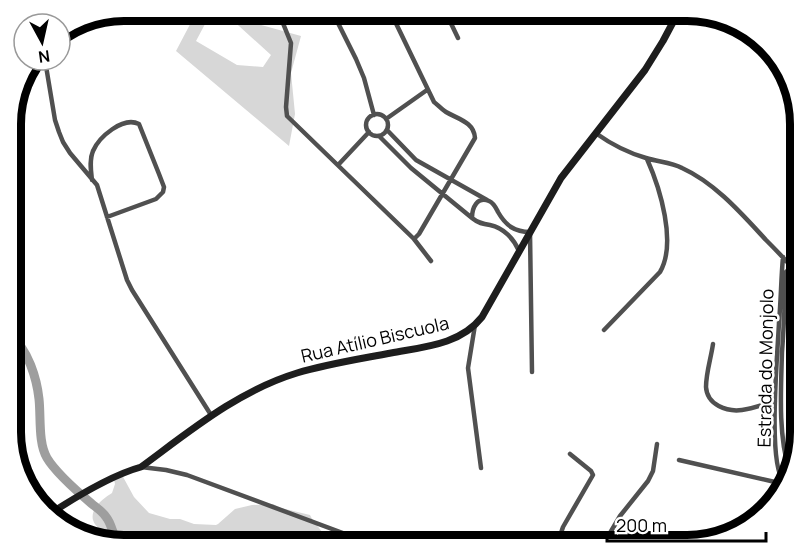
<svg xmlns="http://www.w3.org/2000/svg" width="811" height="556" font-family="Manrope,sans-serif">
<rect width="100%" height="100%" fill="#fff"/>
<path fill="#d7d7d7" d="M 197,11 L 212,11 L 196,41 L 237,65 L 263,67 L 271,55 L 228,16 L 301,36 L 291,73 L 295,114 L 289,146 L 176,51 Z
M 113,475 L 122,475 L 134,497 L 149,513 L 170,519 L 180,519 L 194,524 L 216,525 L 218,524 L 235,509 L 252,505 L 273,504 L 281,508 L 310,515 C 317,529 324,528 326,545 L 117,545 L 105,541 C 103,530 95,527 93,520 C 90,508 104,498 112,493 L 115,484 Z"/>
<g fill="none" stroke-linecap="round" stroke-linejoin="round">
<path stroke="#9e9e9e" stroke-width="9" d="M 11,337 C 28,348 37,380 39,399 C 41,417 38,443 47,458 C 56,473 79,493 92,504 C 97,508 103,512 106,517 C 113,525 112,538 121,545"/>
<path stroke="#505050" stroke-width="4.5" d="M 278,11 L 291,43 L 286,107 L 287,116 L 414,239
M 332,11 L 356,59 L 364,78 L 374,115
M 390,11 L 434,102 C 438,105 441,109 446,112 C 458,119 474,122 475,138 L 419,234 L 414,239 L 431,261
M 445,11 L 458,38
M 45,60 L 55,120 L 59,132 L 63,142 L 70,153 L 97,185 L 127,280 L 132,290 L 211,415
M366 125a11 11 0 1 1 22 0a11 11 0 1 1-22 0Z
M 386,119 L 427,90
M 387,130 L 416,160 L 487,200
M 597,134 C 611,144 629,153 646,158 C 658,162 671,162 682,168 C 715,183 741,213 766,240 C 778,252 790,264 800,277
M 379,136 L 411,168 L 472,218
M 339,164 L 369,132
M 800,167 L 792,174 L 791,182 L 800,195
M 92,180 C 91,171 89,160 93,151 C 99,137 123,116 139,124 L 159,174 L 164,187 L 163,192 L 156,199 L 107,217
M 519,251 C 514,239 504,228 490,225 C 483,224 478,223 472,218 C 472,208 477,196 489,201 C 494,203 496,208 498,212 C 506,226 515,232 530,232 L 532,372
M 783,257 C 781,279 781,300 779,322 C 778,350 767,464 784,482
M 475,325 L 468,368 L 481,468
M 604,330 L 660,272 C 677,243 660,188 647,159
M 713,344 C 711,358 706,373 706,387 C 707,405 727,412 742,410 C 753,409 764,404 775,401
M 679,460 L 775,482 L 784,482
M 141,467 L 166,470 L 187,475 L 375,545
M 789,469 C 778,435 781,388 782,352 C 784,326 785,299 786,272 L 792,266
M 610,533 L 623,539 L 650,545
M 557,545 L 563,527 L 593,475 L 591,471 L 570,454
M 606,545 L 610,533 L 620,516 L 648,481 L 653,471 L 657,444"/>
<path stroke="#1d1d1d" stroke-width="7" d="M 48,515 C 74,498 112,475 141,467 C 190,431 238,391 297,373 C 327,364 360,359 391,353 C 423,347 460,345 482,317 L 561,178 L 645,70 L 663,41 L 679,11"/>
</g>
<g text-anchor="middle" stroke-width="5" stroke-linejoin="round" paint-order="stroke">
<g font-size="18" fill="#000" stroke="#fff">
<text transform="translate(375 340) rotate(-13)" y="6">Rua Atílio Biscuola</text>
<text transform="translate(766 368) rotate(-89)" y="6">Estrada do Monjolo</text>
</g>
</g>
<path d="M0 0H811V556H0ZM124 21H687A103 103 0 0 1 790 124V432A103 103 0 0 1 687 535H124A103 103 0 0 1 21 432V124A103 103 0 0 1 124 21Z" fill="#fff" fill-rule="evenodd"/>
<path fill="none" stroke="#000" stroke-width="8" d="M124 21H687A103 103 0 0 1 790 124V432A103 103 0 0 1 687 535H124A103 103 0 0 1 21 432V124A103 103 0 0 1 124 21Z"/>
<g transform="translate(42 42) rotate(172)"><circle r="28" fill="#ffffff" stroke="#999999" stroke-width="1.5"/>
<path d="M0-4.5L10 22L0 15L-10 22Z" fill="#000000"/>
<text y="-9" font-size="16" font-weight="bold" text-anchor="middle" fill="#000000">N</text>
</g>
<path d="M607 532v9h159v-9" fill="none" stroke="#000000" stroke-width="3"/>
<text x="616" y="532" font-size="18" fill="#000000" stroke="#ffffff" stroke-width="4.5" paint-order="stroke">200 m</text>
</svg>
